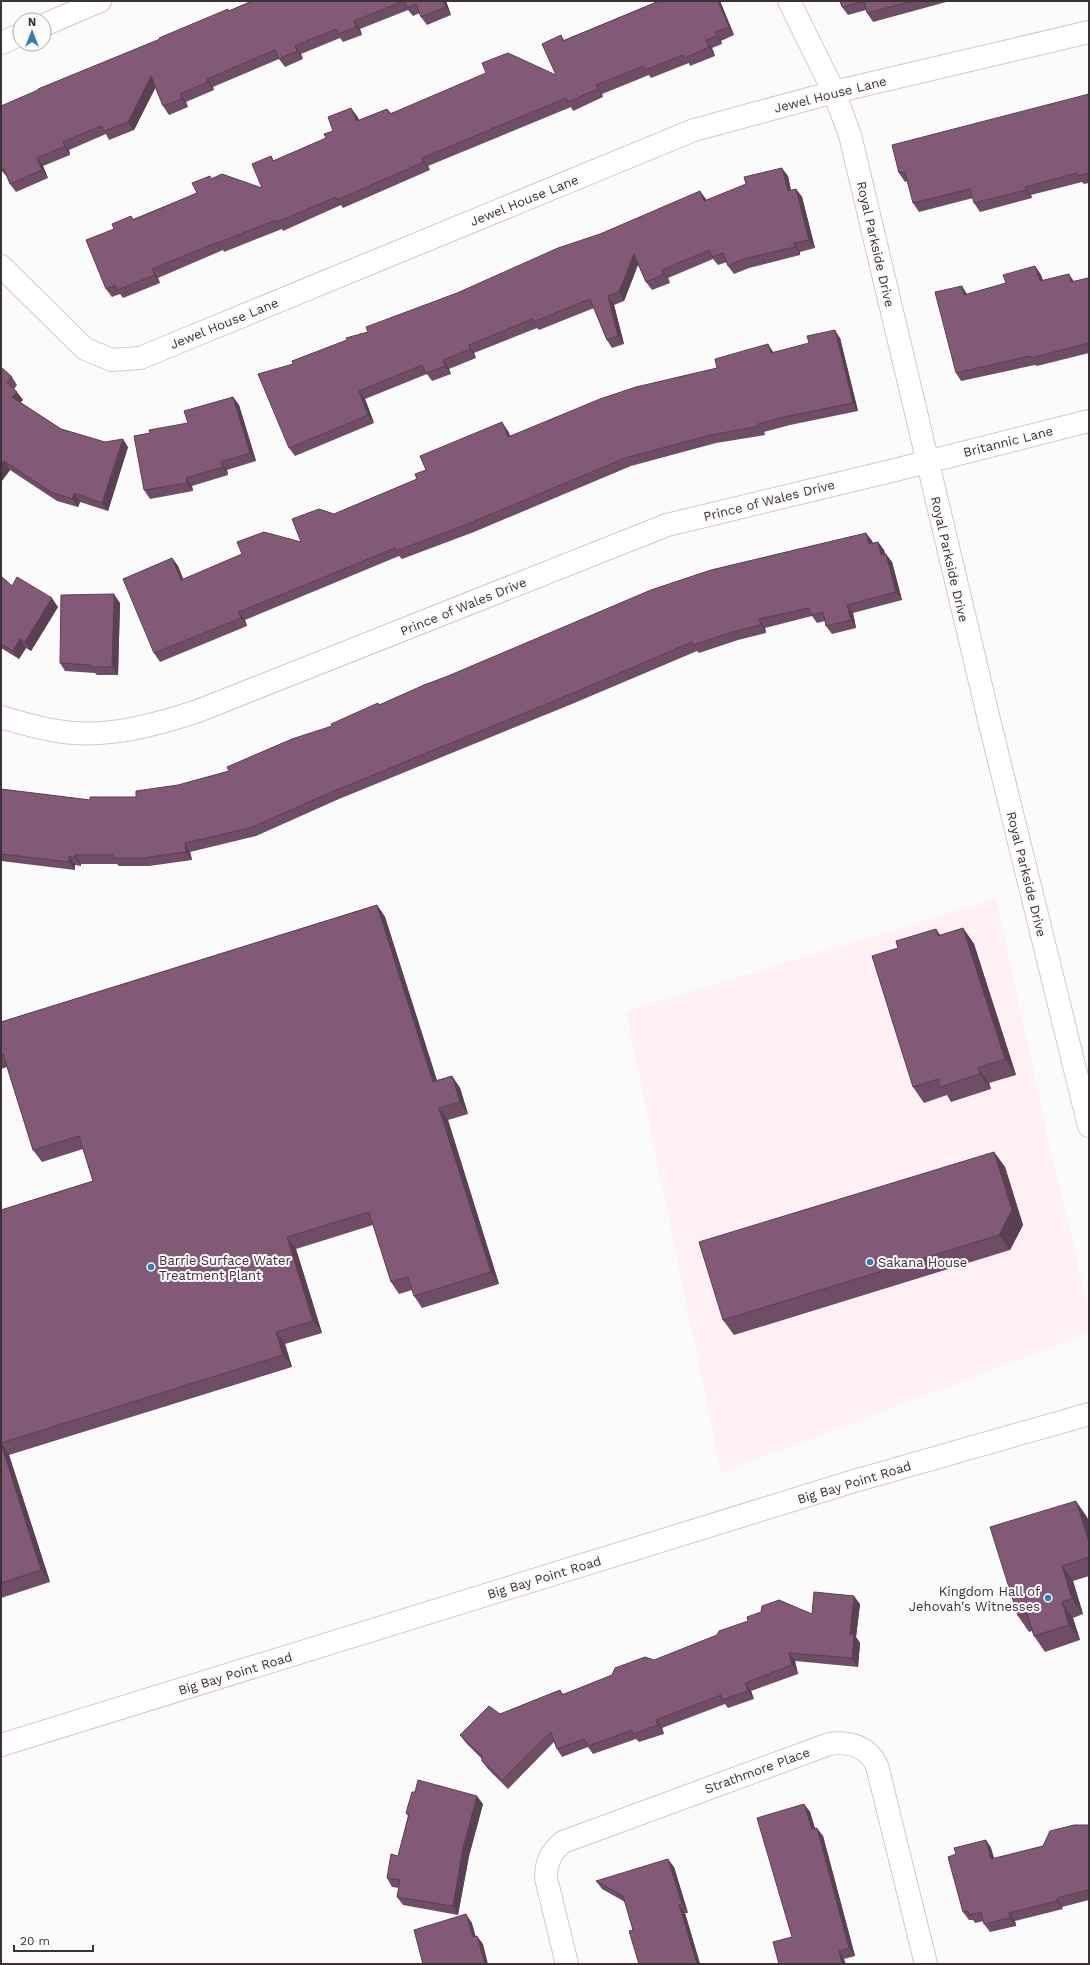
<svg xmlns="http://www.w3.org/2000/svg" width="1090" height="1965" font-family="'Work Sans',sans-serif">
<rect width="100%" height="100%" fill="#fbfbfb"/>
<path fill="#fff0f3" d="M 996,899 L 1052,1155 L 1089,1310 L 1089,1333 L 721,1473 L 626,1011 Z"/>
<g fill="none" stroke-linecap="round" stroke-linejoin="round">
<g stroke="#dec2c9" stroke-width="24">
<path id="minor" d="M 789,1 L 834,92 L 850,135 L 991,728 L 1089,1126
M 44,25 L 100,1
M 1,43 L 20,35
M 1,266 L 85,349 L 112,360 L 140,358 L 694,130 L 834,92 L 1089,32
M 1,717 C 24,724 48,731 73,733 C 116,736 158,724 198,711 L 667,525 L 895,470 L 1089,421
M 567,1964 L 546,1878 C 546,1862 551,1852 563,1842 L 829,1744 C 848,1741 868,1746 877,1766 L 926,1964"/>
</g>
<g stroke="#dec2c9" stroke-width="24">
<path id="major" d="M 1,1745 L 851,1482 L 1089,1414"/>
</g>
<use href="#minor" stroke="#fff" stroke-width="22"/>
<use href="#major" stroke="#fff" stroke-width="22"/>
</g>
<path fill="#704d66" d="M 252,1 L 446,1 L 451,15 L 427,25 L 421,17 L 420,13 L 413,16 L 408,10 L 360,29 L 362,35 L 343,42 L 340,38 L 301,54 L 303,59 L 285,67 L 279,59 L 213,87 L 214,90 L 186,102 L 188,107 L 169,115 L 163,106 L 155,87 L 134,130 L 109,140 L 106,134 L 69,150 L 70,155 L 43,166 L 48,178 L 16,192 L 10,184 L 8,178 L 1,170 L 160,39 Z
M 659,1 L 720,1 L 734,35 L 721,41 L 722,44 L 712,48 L 715,56 L 690,66 L 689,63 L 651,78 L 649,75 L 602,94 L 603,97 L 573,111 L 571,107 L 428,166 L 430,170 L 343,208 L 341,205 L 283,231 L 282,229 L 224,252 L 223,250 L 158,278 L 160,283 L 123,298 L 120,294 L 112,297 L 106,289 L 114,229 L 131,216 L 133,219 L 197,193 L 212,179 L 262,188 L 271,156 L 274,161 L 326,138 L 333,131 L 357,116 L 359,120 L 387,109 L 391,113 L 556,75 L 561,35 L 564,40 Z
M 840,1 L 950,1 L 873,22 L 867,13 L 866,10 L 848,15 L 842,7 Z
M 1089,94 L 1089,183 L 1084,184 L 1082,182 L 1031,195 L 1032,198 L 980,212 L 974,203 L 973,198 L 919,212 L 913,203 L 907,181 L 905,182 L 899,173 Z
M 788,176 L 791,191 L 796,189 L 802,197 L 815,248 L 800,252 L 800,255 L 749,268 L 734,274 L 728,266 L 727,262 L 718,265 L 713,259 L 668,278 L 670,283 L 652,290 L 646,282 L 638,265 L 624,301 L 614,305 L 624,344 L 612,348 L 607,340 L 594,308 L 539,330 L 537,328 L 474,353 L 476,358 L 449,369 L 451,374 L 432,381 L 427,374 L 365,399 L 374,423 L 295,456 L 289,448 L 293,364 L 368,332 L 706,200 Z
M 1035,266 L 1041,275 L 1043,280 L 1074,281 L 1089,279 L 1089,353 L 1037,366 L 1035,365 L 961,381 L 956,373 L 967,294 L 1006,283 Z
M 840,338 L 858,411 L 790,425 L 764,432 L 765,435 L 716,443 L 631,466 L 474,532 L 402,559 L 399,556 L 245,620 L 247,626 L 160,662 L 154,653 L 172,558 L 178,566 L 183,579 L 301,542 L 334,514 L 417,479 L 508,431 L 510,436 L 717,368 L 774,352 Z
M 1,367 L 12,377 L 17,385 L 14,389 L 23,400 L 20,402 L 61,429 L 105,442 L 128,447 L 108,511 L 80,502 L 78,507 L 57,501 L 10,470 L 1,482 Z
M 233,397 L 239,405 L 256,461 L 227,470 L 228,475 L 192,486 L 193,491 L 150,499 L 144,490 L 188,423 Z
M 866,533 L 872,541 L 873,543 L 878,542 L 884,550 L 885,554 L 892,562 L 902,600 L 853,613 L 856,628 L 832,634 L 826,626 L 825,621 L 817,623 L 812,616 L 765,628 L 766,633 L 738,640 L 699,653 L 697,651 L 572,704 L 339,799 L 256,836 L 190,852 L 192,860 L 149,866 L 119,866 L 117,864 L 81,864 L 81,866 L 75,865 L 75,870 L 1,861 L 1,789 L 90,800 L 136,797 L 229,771 L 379,705 Z
M 1,576 L 12,586 L 58,607 L 31,651 L 26,648 L 19,659 L 1,648 Z
M 120,603 L 118,675 L 97,675 L 95,673 L 65,671 L 60,663 Z
M 377,905 L 385,917 L 437,1080 L 452,1076 L 460,1088 L 468,1114 L 448,1120 L 499,1284 L 422,1308 L 414,1296 L 412,1290 L 399,1294 L 391,1282 L 373,1225 L 296,1249 L 322,1333 L 285,1344 L 292,1367 L 9,1455 L 50,1582 L 1,1598 L 1,1210 L 93,1181 L 83,1149 L 42,1162 L 33,1150 L 7,1067 L 1,1069 L 1,1022 Z
M 963,928 L 974,944 L 1016,1075 L 989,1083 L 991,1089 L 951,1102 L 947,1095 L 924,1103 L 913,1087 L 940,935 Z
M 994,1152 L 1005,1167 L 1023,1225 L 1010,1250 L 734,1335 L 723,1320 Z
M 1087,1517 L 1089,1523 L 1089,1576 L 1073,1581 L 1083,1614 L 1073,1618 L 1080,1640 L 1045,1652 L 1034,1636 L 1032,1631 L 1029,1632 L 1018,1616 Z
M 860,1604 L 856,1637 L 860,1643 L 858,1667 L 795,1661 L 798,1674 L 751,1691 L 754,1699 L 728,1708 L 725,1704 L 662,1728 L 664,1734 L 639,1742 L 636,1739 L 593,1754 L 588,1747 L 562,1757 L 557,1749 L 554,1742 L 508,1789 L 488,1769 L 482,1761 L 482,1759 L 466,1743 L 460,1735 L 500,1714 L 560,1690 L 563,1694 L 654,1660 L 812,1614 Z
M 483,1804 L 469,1856 L 458,1915 L 403,1905 L 397,1897 L 399,1888 L 392,1887 L 387,1878 L 398,1856 L 408,1816 L 406,1813 Z
M 804,1804 L 810,1812 L 815,1829 L 823,1836 L 855,1956 L 844,1959 L 792,1937 Z
M 1089,1825 L 1089,1900 L 1062,1907 L 1063,1909 L 1015,1921 L 1016,1926 L 990,1932 L 984,1924 L 984,1921 L 975,1923 L 973,1920 L 969,1920 L 963,1912 L 956,1854 L 986,1840 L 991,1848 L 994,1859 L 1043,1846 Z
M 674,1867 L 688,1913 L 685,1913 L 700,1964 L 639,1964 L 633,1930 L 625,1902 L 602,1889 L 596,1881 Z"/>
<path fill="#5b3f53" d="M 443,1 L 446,1 L 451,15 L 446,7 Z
M 718,1 L 720,1 L 734,35 L 729,27 Z
M 354,21 L 360,29 L 362,35 L 356,27 Z
M 715,32 L 721,41 L 722,44 L 717,36 Z
M 706,40 L 712,48 L 715,56 L 709,47 Z
M 295,46 L 301,54 L 303,59 L 297,51 Z
M 151,76 L 157,85 L 134,130 L 128,122 Z
M 207,79 L 213,87 L 214,90 L 208,82 Z
M 596,85 L 602,94 L 603,97 L 598,89 Z
M 180,94 L 186,102 L 188,107 L 182,99 Z
M 351,108 L 357,116 L 363,129 L 357,121 Z
M 63,142 L 69,150 L 70,155 L 65,146 Z
M 37,158 L 43,166 L 48,178 L 42,170 Z
M 422,158 L 428,166 L 430,170 L 424,162 Z
M 782,168 L 788,176 L 793,200 L 788,191 Z
M 1025,187 L 1031,195 L 1032,198 L 1026,190 Z
M 796,189 L 802,197 L 815,248 L 809,240 Z
M 700,191 L 706,199 L 710,209 L 704,201 Z
M 794,243 L 800,252 L 800,255 L 795,247 Z
M 634,254 L 639,262 L 624,301 L 619,292 Z
M 1035,266 L 1041,275 L 1045,289 L 1040,281 Z
M 152,269 L 158,278 L 160,283 L 155,275 Z
M 662,270 L 668,278 L 670,283 L 664,274 Z
M 1069,274 L 1075,283 L 1071,282 Z
M 962,286 L 967,294 L 964,295 Z
M 608,296 L 614,305 L 624,344 L 618,336 Z
M 835,330 L 840,338 L 858,411 L 853,403 Z
M 768,344 L 774,353 L 771,353 Z
M 469,345 L 474,353 L 476,358 L 470,349 Z
M 443,360 L 449,369 L 451,374 L 445,366 Z
M 359,391 L 365,399 L 374,423 L 368,415 Z
M 17,392 L 23,400 L 18,405 L 12,397 Z
M 233,397 L 239,405 L 256,461 L 250,453 Z
M 502,422 L 508,431 L 514,445 L 508,437 Z
M 758,424 L 764,432 L 765,435 L 759,426 Z
M 123,439 L 128,447 L 108,511 L 102,503 Z
M 4,461 L 10,470 L 1,482 L 1,466 Z
M 221,462 L 227,470 L 228,475 L 223,467 Z
M 186,478 L 192,486 L 193,491 L 187,483 Z
M 74,493 L 80,502 L 78,507 L 72,499 Z
M 866,533 L 872,541 L 875,552 L 869,544 Z
M 878,542 L 884,550 L 887,563 L 881,555 Z
M 886,554 L 892,562 L 902,600 L 896,592 Z
M 172,558 L 178,566 L 187,588 L 181,580 Z
M 114,594 L 120,603 L 118,675 L 112,667 Z
M 52,598 L 58,607 L 31,651 L 25,642 Z
M 847,605 L 853,613 L 856,628 L 851,620 Z
M 239,612 L 245,620 L 247,626 L 241,618 Z
M 759,619 L 765,628 L 766,633 L 761,625 Z
M 20,639 L 26,648 L 19,659 L 13,651 Z
M 185,843 L 190,852 L 192,860 L 186,852 Z
M 75,855 L 81,864 L 81,866 L 75,858 Z
M 69,856 L 75,865 L 75,870 L 69,862 Z
M 377,905 L 385,917 L 441,1094 L 433,1082 Z
M 963,928 L 974,944 L 1016,1075 L 1005,1059 Z
M 936,929 L 947,944 L 938,936 Z
M 978,1068 L 989,1083 L 991,1089 L 980,1074 Z
M 452,1076 L 460,1088 L 468,1114 L 460,1102 Z
M 439,1108 L 448,1120 L 499,1284 L 491,1272 Z
M 994,1152 L 1005,1167 L 1023,1225 L 1010,1250 L 999,1235 Z
M 287,1237 L 296,1249 L 322,1333 L 313,1321 Z
M 276,1332 L 285,1344 L 292,1367 L 283,1355 Z
M 1,1443 L 9,1455 L 50,1582 L 41,1570 Z
M 1076,1501 L 1087,1517 L 1089,1523 L 1089,1542 Z
M 1062,1566 L 1073,1581 L 1083,1614 L 1072,1599 Z
M 854,1596 L 860,1604 L 856,1637 L 860,1643 L 858,1667 L 852,1658 L 850,1634 Z
M 1062,1602 L 1073,1618 L 1080,1640 L 1069,1625 Z
M 789,1653 L 795,1661 L 798,1674 L 792,1665 Z
M 745,1683 L 751,1691 L 754,1699 L 748,1691 Z
M 656,1720 L 662,1728 L 664,1734 L 658,1725 Z
M 477,1796 L 483,1804 L 469,1856 L 458,1915 L 453,1906 L 463,1848 Z
M 804,1804 L 810,1812 L 818,1838 L 812,1829 Z
M 817,1828 L 823,1836 L 855,1956 L 849,1948 Z
M 986,1840 L 991,1848 L 997,1868 L 991,1859 Z
M 668,1859 L 674,1867 L 688,1913 L 682,1904 Z
M 1057,1898 L 1062,1907 L 1063,1909 L 1057,1901 Z
M 679,1905 L 685,1913 L 700,1964 L 697,1964 Z
M 1009,1913 L 1015,1921 L 1016,1926 L 1010,1918 Z
M 466,1914 L 472,1923 L 478,1945 L 473,1937 Z
M 477,1936 L 483,1944 L 488,1964 L 485,1964 Z
M 839,1951 L 844,1959 L 846,1964 L 842,1964 Z"/>
<path fill="#825a77" stroke="#5b3f53" d="M 252,1 L 404,1 L 354,21 L 356,27 L 338,34 L 336,29 L 295,46 L 297,51 L 279,59 L 275,50 L 207,79 L 208,82 L 180,94 L 182,99 L 163,106 L 151,76 L 128,122 L 104,131 L 101,126 L 63,142 L 65,146 L 37,158 L 42,170 L 10,184 L 4,169 L 1,170 L 1,106 L 38,90 L 38,89 L 160,39 L 159,38 L 228,9 L 229,11 Z
M 404,1 L 443,1 L 446,7 L 421,17 L 416,4 L 407,8 Z
M 659,1 L 718,1 L 729,27 L 715,32 L 717,36 L 706,40 L 709,47 L 685,58 L 683,55 L 645,70 L 644,66 L 596,85 L 598,89 L 568,102 L 566,98 L 422,158 L 424,162 L 337,200 L 336,197 L 277,222 L 276,220 L 218,243 L 218,242 L 152,269 L 155,275 L 117,290 L 115,285 L 106,289 L 86,240 L 114,229 L 112,224 L 131,216 L 133,220 L 197,193 L 192,183 L 210,176 L 211,179 L 222,174 L 262,188 L 252,164 L 271,156 L 273,161 L 326,138 L 324,134 L 333,131 L 328,117 L 351,108 L 357,121 L 387,109 L 390,114 L 486,73 L 482,63 L 508,53 L 556,75 L 542,44 L 561,35 L 563,41 Z
M 840,1 L 864,1 L 842,7 Z
M 864,1 L 913,1 L 867,13 Z
M 1089,94 L 1089,173 L 1078,176 L 1077,173 L 1025,187 L 1026,190 L 974,203 L 970,189 L 913,203 L 905,172 L 899,173 L 892,145 Z
M 782,168 L 788,191 L 796,189 L 809,240 L 794,243 L 795,247 L 743,259 L 728,266 L 723,253 L 712,257 L 709,250 L 662,270 L 664,274 L 646,282 L 634,254 L 619,292 L 608,296 L 618,336 L 607,340 L 590,299 L 533,322 L 532,319 L 469,345 L 470,349 L 443,360 L 445,366 L 426,373 L 422,365 L 359,391 L 368,415 L 289,448 L 258,374 L 293,364 L 292,361 L 347,340 L 346,338 L 368,332 L 366,327 L 457,293 L 558,248 L 600,234 L 700,191 L 704,201 L 746,184 L 744,177 Z
M 1035,266 L 1040,281 L 1069,274 L 1071,282 L 1088,278 L 1089,281 L 1089,343 L 1031,358 L 1030,356 L 956,373 L 935,292 L 962,286 L 964,295 L 1006,283 L 1003,275 Z
M 835,330 L 853,403 L 784,417 L 758,424 L 759,426 L 711,435 L 625,458 L 468,524 L 396,551 L 395,548 L 239,612 L 241,618 L 154,653 L 123,579 L 172,558 L 181,580 L 242,554 L 237,542 L 264,532 L 301,542 L 292,519 L 319,509 L 334,514 L 417,479 L 415,474 L 426,470 L 420,456 L 502,422 L 508,437 L 600,399 L 636,387 L 717,368 L 715,359 L 768,344 L 771,353 L 809,343 L 807,336 Z
M 1,367 L 12,377 L 7,382 L 17,392 L 12,397 L 61,429 L 105,442 L 123,439 L 102,503 L 74,493 L 72,499 L 51,492 L 4,461 L 1,466 Z
M 233,397 L 250,453 L 221,462 L 223,467 L 186,478 L 187,483 L 144,490 L 134,436 L 150,433 L 149,430 L 188,423 L 184,411 Z
M 866,533 L 869,544 L 878,542 L 881,555 L 886,554 L 896,592 L 847,605 L 851,620 L 826,626 L 823,612 L 811,615 L 809,608 L 759,619 L 761,625 L 732,632 L 693,645 L 692,642 L 566,696 L 334,791 L 250,828 L 185,843 L 186,852 L 143,858 L 113,858 L 113,855 L 75,855 L 75,858 L 69,856 L 69,862 L 1,854 L 1,789 L 90,800 L 90,797 L 136,797 L 136,791 L 178,785 L 229,771 L 227,767 L 292,739 L 332,726 L 331,724 L 378,703 L 379,705 L 424,685 L 448,676 L 651,590 L 711,570 Z
M 1,576 L 12,586 L 17,577 L 52,598 L 25,642 L 20,639 L 13,651 L 1,644 Z
M 114,594 L 112,667 L 91,667 L 91,665 L 60,663 L 61,595 Z
M 377,905 L 433,1082 L 452,1076 L 460,1102 L 439,1108 L 491,1272 L 414,1296 L 408,1277 L 391,1282 L 369,1212 L 287,1237 L 313,1321 L 276,1332 L 283,1355 L 1,1443 L 1,1210 L 93,1181 L 79,1136 L 33,1150 L 3,1054 L 1,1055 L 1,1022 Z
M 963,928 L 1005,1059 L 978,1068 L 980,1074 L 940,1087 L 938,1079 L 913,1087 L 872,956 L 898,948 L 896,941 L 936,929 L 938,936 Z
M 994,1152 L 1012,1210 L 999,1235 L 723,1320 L 699,1242 Z
M 1,1443 L 41,1570 L 1,1583 Z
M 1076,1501 L 1089,1542 L 1089,1557 L 1062,1566 L 1072,1599 L 1062,1602 L 1069,1625 L 1034,1636 L 1027,1613 L 1018,1616 L 990,1527 Z
M 814,1592 L 854,1596 L 850,1634 L 854,1634 L 852,1658 L 789,1653 L 792,1665 L 745,1683 L 748,1691 L 722,1700 L 721,1695 L 656,1720 L 658,1725 L 633,1734 L 632,1730 L 588,1746 L 584,1739 L 557,1749 L 551,1732 L 502,1780 L 482,1761 L 482,1756 L 460,1735 L 489,1706 L 500,1714 L 560,1690 L 562,1695 L 612,1675 L 615,1668 L 645,1657 L 654,1660 L 717,1635 L 719,1631 L 748,1621 L 747,1617 L 761,1612 L 762,1606 L 779,1600 L 812,1614 Z
M 418,1780 L 477,1796 L 463,1848 L 453,1906 L 397,1897 L 400,1880 L 387,1878 L 391,1854 L 398,1856 L 409,1814 L 406,1813 L 412,1792 L 415,1792 Z
M 804,1804 L 812,1829 L 817,1828 L 849,1948 L 839,1951 L 842,1964 L 779,1964 L 773,1942 L 792,1937 L 757,1818 Z
M 1074,1825 L 1089,1825 L 1089,1890 L 1057,1898 L 1057,1901 L 1009,1913 L 1010,1918 L 984,1924 L 981,1912 L 969,1915 L 968,1911 L 963,1912 L 948,1857 L 956,1854 L 954,1848 L 986,1840 L 991,1859 L 1043,1846 L 1050,1831 Z
M 668,1859 L 682,1904 L 679,1905 L 697,1964 L 639,1964 L 629,1931 L 633,1930 L 623,1896 L 596,1881 Z
M 466,1914 L 473,1937 L 477,1936 L 485,1964 L 423,1964 L 414,1930 Z"/>
<g fill="#2982b0" stroke="#fbfbfb" stroke-width="1.5">
<circle cx="870" cy="1262" r="4"/>
<circle cx="151" cy="1267" r="4"/>
<circle cx="1048" cy="1598" r="4"/>
</g>
<g text-anchor="middle" stroke-width="4" stroke-linejoin="round" paint-order="stroke">
<g font-size="13" fill="#3c3134" stroke="#fbfbfb">
<text transform="translate(830 94) rotate(-14)" y="5">Jewel House Lane</text>
<text transform="translate(524 200) rotate(-22)" y="5">Jewel House Lane</text>
<text transform="translate(876 244) rotate(77)" y="5">Royal Parkside Drive</text>
<text transform="translate(224 323) rotate(-22)" y="5">Jewel House Lane</text>
<text transform="translate(1008 441) rotate(-14)" y="5">Britannic Lane</text>
<text transform="translate(769 500) rotate(-14)" y="5">Prince of Wales Drive</text>
<text transform="translate(950 559) rotate(77)" y="5">Royal Parkside Drive</text>
<text transform="translate(463 606) rotate(-22)" y="5">Prince of Wales Drive</text>
<text transform="translate(1027 874) rotate(76)" y="5">Royal Parkside Drive</text>
<text transform="translate(854 1482) rotate(-17)" y="5">Big Bay Point Road</text>
<text transform="translate(544 1577) rotate(-17)" y="5">Big Bay Point Road</text>
<text transform="translate(235 1673) rotate(-17)" y="5">Big Bay Point Road</text>
<text transform="translate(757 1770) rotate(-20)" y="5">Strathmore Place</text>
</g>
<g font-size="13" fill="#3c3134" stroke="#fbfbfb" text-anchor="start">
<text x="159" y="1265">Barrie Surface Water<tspan x="159" dy="15">Treatment Plant</tspan></text>
<text x="878" y="1267">Sakana House</text>
<text x="1040" y="1596" text-anchor="end">Kingdom Hall of<tspan x="1040" dy="15">Jehovah's Witnesses</tspan></text>
</g>
</g>
<rect width="1090" height="1965" fill="none" stroke="#3c3134" stroke-width="4"/>
<g transform="translate(32 32)"><circle r="19" fill="#fbfbfb" stroke="#afaaab"/>
<path d="M0-3L7 15L0 10L-7 15Z" fill="#2982b0"/>
<text y="-6" font-size="11" font-weight="bold" text-anchor="middle" fill="#3c3134">N</text>
</g>
<path d="M14 1945v6h79v-6" fill="none" stroke="#3c3134" stroke-width="2"/>
<text x="20" y="1945" font-size="12" fill="#3c3134" stroke="#fbfbfb" stroke-width="3" paint-order="stroke">20 m</text>
</svg>
